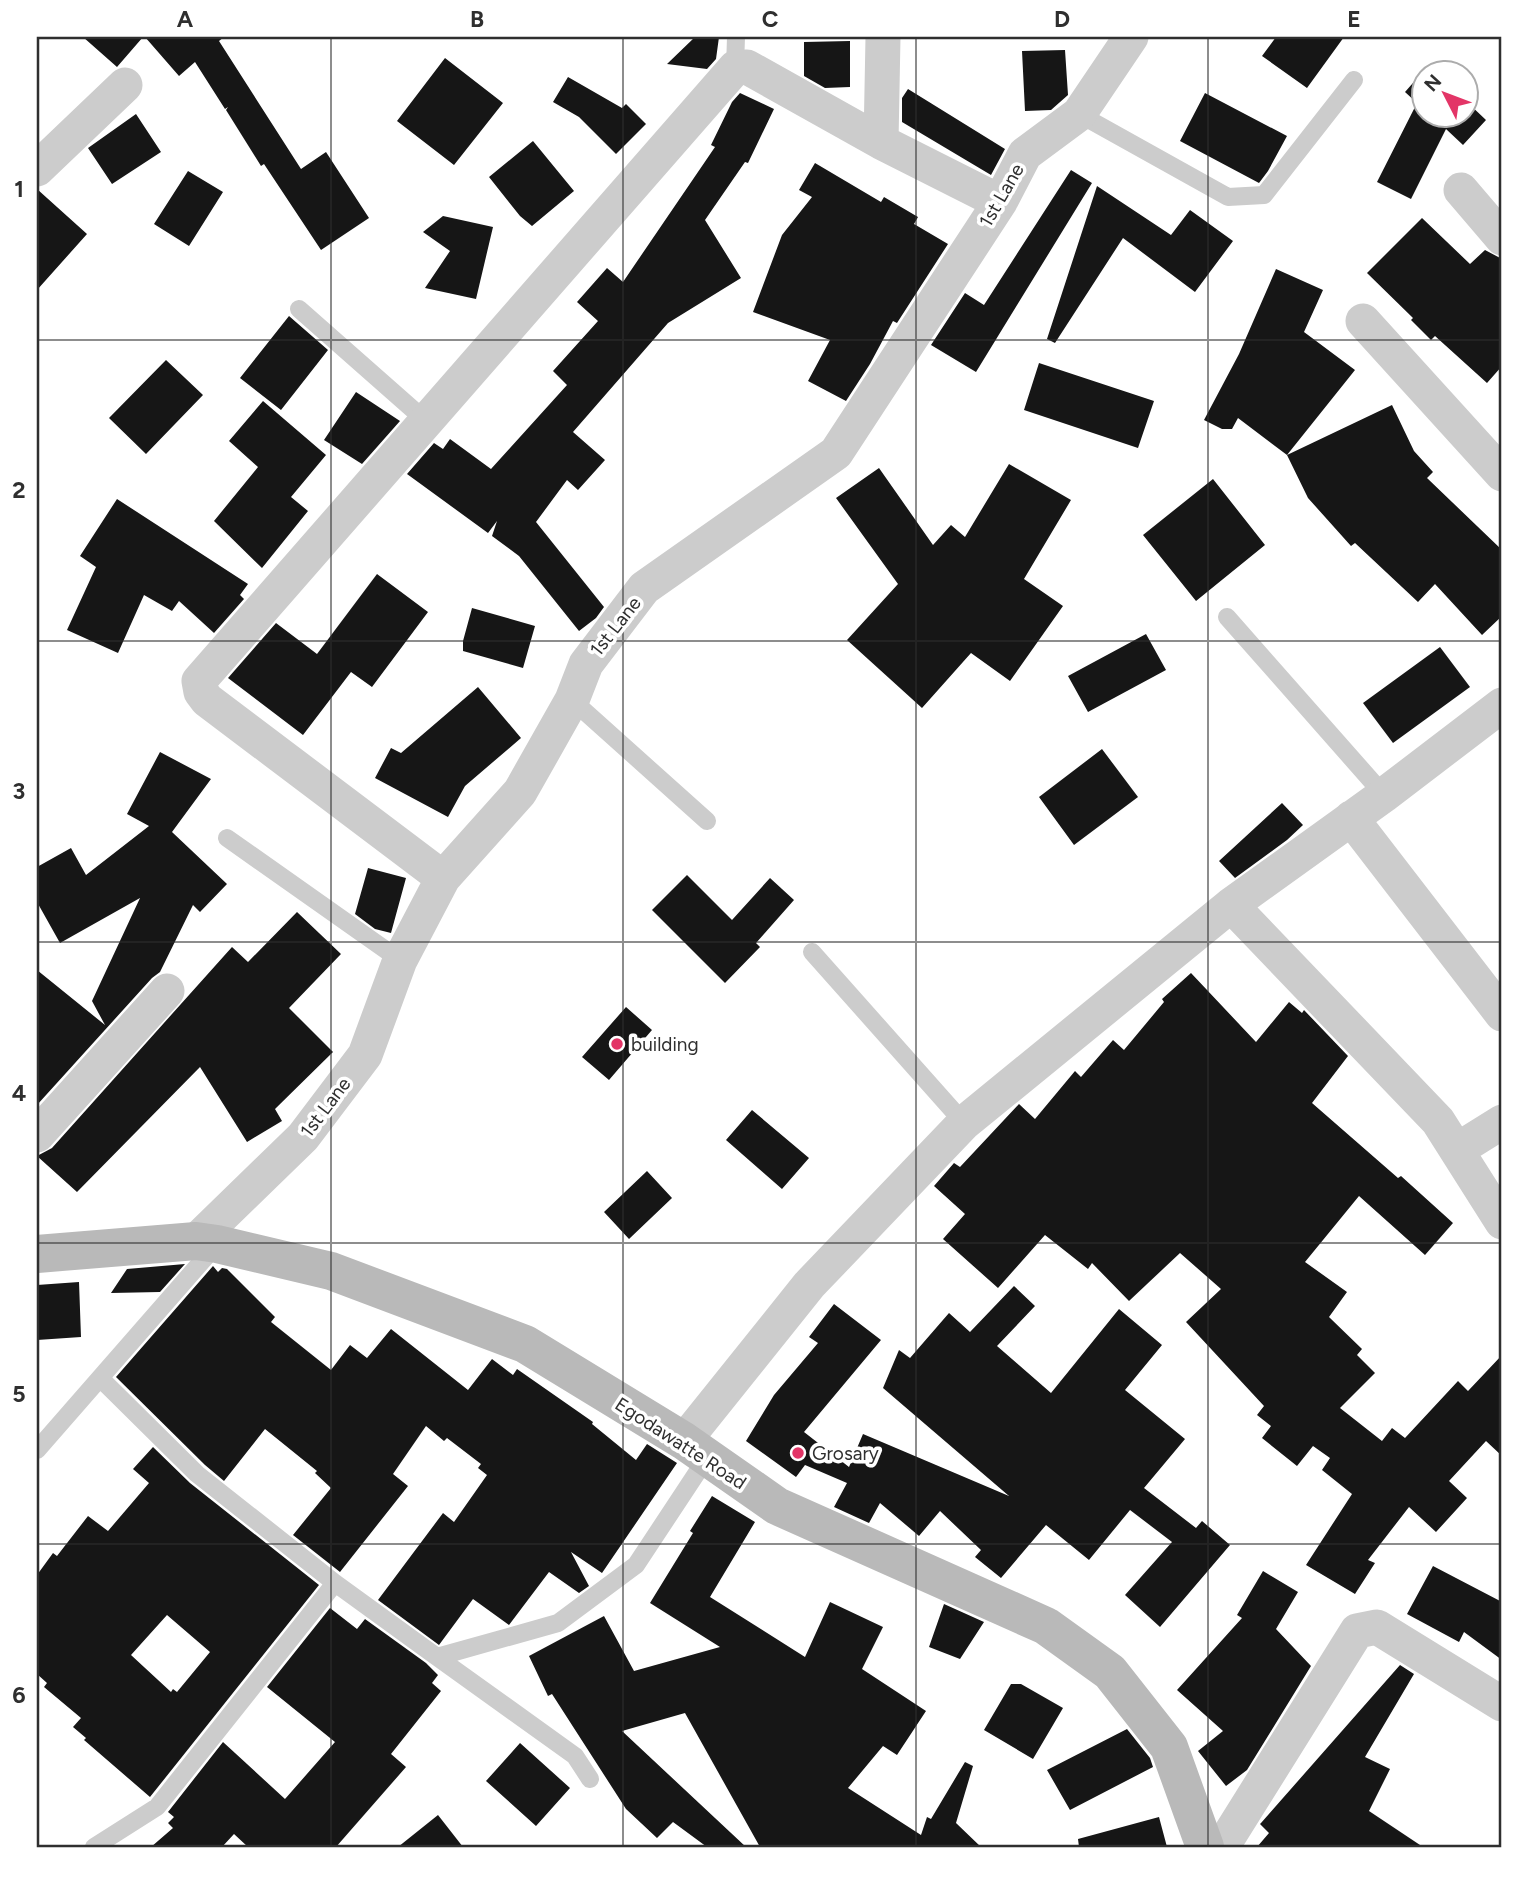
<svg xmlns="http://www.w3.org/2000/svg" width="1539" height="1884" font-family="Figtree,sans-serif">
<rect width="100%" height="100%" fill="#fff"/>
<path fill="#161616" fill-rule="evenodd" d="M 83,37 L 143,37 L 117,67 Z
M 145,37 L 224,37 L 219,41 L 301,169 L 326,152 L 369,218 L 321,250 L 264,164 L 261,166 L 226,110 L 228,107 L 225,109 L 195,62 L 179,76 Z
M 695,37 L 719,37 L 716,59 L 707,69 L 667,64 Z
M 1276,37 L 1344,37 L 1307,88 L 1262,56 Z
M 850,41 L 850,87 L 825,88 L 804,76 L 804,42 Z
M 1065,50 L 1068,95 L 1051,110 L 1025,111 L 1022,51 Z
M 445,58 L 503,103 L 454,165 L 397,121 Z
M 1427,67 L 1435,74 L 1424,74 L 1424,116 L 1466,116 L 1466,101 L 1486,120 L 1463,145 L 1446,129 L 1411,199 L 1377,182 L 1417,103 L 1405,92 Z
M 568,77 L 622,108 L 626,104 L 646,124 L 616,154 L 579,117 L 553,102 Z
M 908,89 L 1005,149 L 991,175 L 902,122 L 902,98 Z
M 740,93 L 774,109 L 748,163 L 745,162 L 705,220 L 741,278 L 668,323 L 573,432 L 605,460 L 578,490 L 567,480 L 536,522 L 604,607 L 596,618 L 579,631 L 519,556 L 492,536 L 497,521 L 488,533 L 407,474 L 434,443 L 443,449 L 450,439 L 491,469 L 567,385 L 553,371 L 598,321 L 577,302 L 607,268 L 623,282 L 715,147 L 711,145 L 732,102 Z
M 1205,93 L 1287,136 L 1268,171 L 1259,183 L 1180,141 Z
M 136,114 L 161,152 L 112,184 L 88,148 Z
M 533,141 L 574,191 L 532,226 L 520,216 L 489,177 Z
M 815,163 L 881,202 L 884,197 L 918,217 L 914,224 L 948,244 L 897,323 L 893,321 L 870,364 L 846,401 L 808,381 L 830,340 L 753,312 L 782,235 L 812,197 L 799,190 Z
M 1071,170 L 1092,183 L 976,372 L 931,345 L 965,293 L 984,305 Z
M 188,171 L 223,192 L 189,246 L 154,224 Z
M 1097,186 L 1171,235 L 1190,210 L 1233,241 L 1195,292 L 1123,238 L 1055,343 L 1047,339 Z
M 37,189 L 87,234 L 37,290 Z
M 443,216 L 493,227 L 476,299 L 425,288 L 450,251 L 423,232 Z
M 1422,218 L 1470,264 L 1485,250 L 1502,259 L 1502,366 L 1487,383 L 1435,336 L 1431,340 L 1411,320 L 1413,318 L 1367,273 Z
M 1276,269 L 1323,290 L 1304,332 L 1355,370 L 1287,455 L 1238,418 L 1232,429 L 1222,429 L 1204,420 L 1239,354 Z
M 289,316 L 328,350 L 281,410 L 240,378 Z
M 166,360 L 203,395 L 146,454 L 109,418 Z
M 1039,363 L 1154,401 L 1138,448 L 1024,410 Z
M 356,392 L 400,421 L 362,464 L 324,440 Z
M 263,401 L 326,455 L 291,497 L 308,511 L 262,568 L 214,521 L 258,467 L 229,441 Z
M 1392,405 L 1414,451 L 1433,472 L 1427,478 L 1502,550 L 1502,616 L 1482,635 L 1435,584 L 1418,602 L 1355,543 L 1351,546 L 1308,498 L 1287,455 Z
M 1009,464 L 1071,500 L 1024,579 L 1063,606 L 1010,681 L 971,653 L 922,708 L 847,640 L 898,584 L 836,498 L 879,468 L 933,545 L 951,525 L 965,537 Z
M 1213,479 L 1265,545 L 1196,601 L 1143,535 Z
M 117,499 L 248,584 L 240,595 L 244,599 L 214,633 L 179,601 L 172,611 L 144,595 L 118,653 L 67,630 L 96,567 L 80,556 Z
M 377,574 L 428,612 L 372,687 L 351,672 L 303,735 L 228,678 L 276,623 L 317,654 Z
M 472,608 L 535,626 L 523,668 L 463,651 L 463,641 Z
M 1146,634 L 1166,670 L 1088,712 L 1068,676 Z
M 1440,647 L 1470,687 L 1393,743 L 1363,703 Z
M 478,687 L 521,738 L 465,786 L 448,817 L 375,778 L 391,748 L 401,753 Z
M 1102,749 L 1138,797 L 1074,845 L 1039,797 Z
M 160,752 L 211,779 L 172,832 L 227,884 L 200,912 L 193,905 L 160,972 L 152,978 L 37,1105 L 37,970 L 105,1025 L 92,1001 L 140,898 L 60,943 L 37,902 L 37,867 L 71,848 L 86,875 L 149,826 L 127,814 Z
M 1282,803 L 1303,825 L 1287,840 L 1235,878 L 1219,861 Z
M 368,868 L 406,878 L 391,933 L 375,929 L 355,914 Z
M 687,875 L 732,920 L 770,878 L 794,900 L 756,943 L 760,947 L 725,983 L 652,910 Z
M 297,912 L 341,954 L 289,1008 L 333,1052 L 275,1109 L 282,1121 L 247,1142 L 200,1067 L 77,1192 L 37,1156 L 52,1148 L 232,947 L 248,962 Z
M 1191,973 L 1256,1042 L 1289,1002 L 1302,1013 L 1304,1010 L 1348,1056 L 1312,1103 L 1398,1178 L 1401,1176 L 1453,1223 L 1425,1255 L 1359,1196 L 1305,1262 L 1347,1292 L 1329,1317 L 1362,1349 L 1357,1355 L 1375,1373 L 1340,1408 L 1382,1441 L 1392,1428 L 1405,1438 L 1458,1381 L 1468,1391 L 1502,1355 L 1502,1456 L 1486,1441 L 1449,1481 L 1467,1498 L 1436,1532 L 1409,1507 L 1368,1560 L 1375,1563 L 1355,1594 L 1306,1565 L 1352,1494 L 1322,1470 L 1330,1458 L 1313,1446 L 1297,1466 L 1262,1438 L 1271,1426 L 1257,1415 L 1264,1406 L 1186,1322 L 1221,1289 L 1180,1253 L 1129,1301 L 1092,1263 L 1088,1269 L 1045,1235 L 998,1288 L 943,1239 L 965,1214 L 934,1186 L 954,1163 L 960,1167 L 1019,1104 L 1035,1119 L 1075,1071 L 1081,1077 L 1113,1040 L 1124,1050 L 1164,1002 L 1162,999 Z
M 626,1007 L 652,1030 L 609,1080 L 582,1057 Z
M 752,1110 L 809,1158 L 782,1189 L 726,1140 Z
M 647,1171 L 672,1198 L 629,1239 L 604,1212 Z
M 185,1264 L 160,1292 L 111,1293 L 127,1269 Z
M 213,1266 L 218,1272 L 222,1268 L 227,1269 L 275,1317 L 271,1322 L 331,1370 L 350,1345 L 367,1358 L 391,1329 L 468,1390 L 492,1359 L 513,1375 L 517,1369 L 593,1422 L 592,1424 L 636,1460 L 647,1444 L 677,1463 L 602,1573 L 571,1552 L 589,1586 L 579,1593 L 549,1572 L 509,1625 L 473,1599 L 439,1645 L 378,1600 L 443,1513 L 454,1522 L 487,1475 L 478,1468 L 481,1464 L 447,1438 L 444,1441 L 426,1426 L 393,1474 L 408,1486 L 340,1572 L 293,1535 L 331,1488 L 315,1473 L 317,1471 L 265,1429 L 224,1481 L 205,1465 L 116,1377 Z
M 79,1282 L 81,1337 L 37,1340 L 37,1285 Z
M 1014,1286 L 1035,1306 L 997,1346 L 1051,1393 L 1119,1309 L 1162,1345 L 1125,1390 L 1185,1439 L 1144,1488 L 1196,1528 L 1202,1521 L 1230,1545 L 1160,1627 L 1125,1595 L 1172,1542 L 1130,1510 L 1089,1560 L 1046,1525 L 1001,1578 L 975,1557 L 981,1550 L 940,1511 L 919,1536 L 880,1503 L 869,1523 L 834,1507 L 847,1483 L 805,1465 L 796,1477 L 746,1441 L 774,1395 L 818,1343 L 809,1337 L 834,1304 L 881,1340 L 804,1432 L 849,1467 L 863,1434 L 1009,1496 L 883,1388 L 899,1350 L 910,1358 L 949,1313 L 970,1332 Z
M 153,1447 L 190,1483 L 319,1585 L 150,1797 L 84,1740 L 86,1738 L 73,1727 L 81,1718 L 44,1687 L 47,1683 L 37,1674 L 37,1575 L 53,1553 L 57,1556 L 88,1516 L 108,1531 L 149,1483 L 133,1469 ZM 167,1615 L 210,1652 L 177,1692 L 173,1689 L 171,1692 L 131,1655 Z
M 712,1496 L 755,1522 L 710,1597 L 805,1657 L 830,1602 L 883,1627 L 862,1669 L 926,1711 L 897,1755 L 883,1746 L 848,1788 L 921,1835 L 927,1817 L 931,1819 L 965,1762 L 973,1766 L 956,1823 L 981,1847 L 760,1847 L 685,1713 L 622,1731 L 746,1847 L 707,1847 L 673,1822 L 657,1838 L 626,1809 L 552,1694 L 548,1696 L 529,1656 L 604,1616 L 634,1671 L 720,1647 L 650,1603 L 693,1533 L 690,1531 Z
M 1433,1566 L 1502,1602 L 1502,1660 L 1464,1632 L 1459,1642 L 1407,1614 Z
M 1263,1571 L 1298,1592 L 1276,1629 L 1311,1666 L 1247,1770 L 1226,1786 L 1198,1751 L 1223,1731 L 1177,1690 L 1242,1618 L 1237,1615 Z
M 944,1604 L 984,1622 L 960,1659 L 929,1647 Z
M 330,1608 L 357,1629 L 365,1619 L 426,1663 L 438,1675 L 432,1683 L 441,1691 L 391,1754 L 406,1767 L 336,1847 L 248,1847 L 234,1834 L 222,1847 L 151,1847 L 173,1828 L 168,1823 L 174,1817 L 168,1812 L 223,1742 L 285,1799 L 335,1742 L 267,1687 Z
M 1400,1665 L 1414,1674 L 1365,1757 L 1390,1769 L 1369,1811 L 1423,1847 L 1257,1847 L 1269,1833 L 1260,1824 L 1261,1823 Z
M 1011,1684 L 1021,1684 L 1063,1708 L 1033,1759 L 984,1730 Z
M 1127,1729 L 1150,1758 L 1153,1767 L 1070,1810 L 1047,1770 Z
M 520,1743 L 570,1788 L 536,1826 L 486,1781 Z
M 438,1815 L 463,1847 L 398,1847 Z
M 1159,1817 L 1167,1847 L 1079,1847 L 1078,1839 Z"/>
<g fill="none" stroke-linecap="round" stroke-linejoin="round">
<path stroke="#ccc" stroke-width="18" d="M 735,68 L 736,37
M 1079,114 L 1228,197 L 1264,195 L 1354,80
M 299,309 L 426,421
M 1227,617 L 1384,795
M 572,700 L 707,821
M 227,838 L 400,960
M 812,952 L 964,1123
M 100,1378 L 197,1474 L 335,1583 L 437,1657 L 558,1623 L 636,1565 L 706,1459
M 37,1450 L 217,1244
M 437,1657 L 575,1756 L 590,1779
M 94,1847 L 157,1807 L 335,1583"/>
<path stroke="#ccc" stroke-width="35" d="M 881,142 L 883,37
M 37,169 L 125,85
M 1461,190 L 1502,238
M 1363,321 L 1502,474
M 1351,818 L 1502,1014
M 443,878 L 207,700 L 201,692 L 199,681 L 735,68 L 747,67 L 881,142 L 1000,202
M 1231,905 L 1438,1121 L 1502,1222
M 37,1135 L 167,991
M 1457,1150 L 1502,1122
M 196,1241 L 303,1137 L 365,1055 L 400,960 L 443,878 L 520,792 L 572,700 L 586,664 L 644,588 L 836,453 L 1000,202 L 1025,154 L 1079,114 L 1131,37
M 684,1441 L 809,1285 L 964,1123 L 1231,905 L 1384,795 L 1502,705
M 1222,1847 L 1357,1631 L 1377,1627 L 1502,1704"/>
<path stroke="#b9b9b9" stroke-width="38" d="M 37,1254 L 196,1241 L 217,1244 L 331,1271 L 525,1344 L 684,1441 L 777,1506 L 1046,1626 L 1110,1672 L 1169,1747 L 1205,1847"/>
</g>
<path fill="none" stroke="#2f2f2f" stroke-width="2" stroke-opacity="0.55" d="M 331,37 L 331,1847M 623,37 L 623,1847M 916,37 L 916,1847M 1208,37 L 1208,1847M 37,340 L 1502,340M 37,641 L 1502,641M 37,942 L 1502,942M 37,1243 L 1502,1243M 37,1544 L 1502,1544"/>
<g fill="#e33567" stroke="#fff" stroke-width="2.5">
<circle cx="617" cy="1044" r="7"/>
<circle cx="798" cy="1453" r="7"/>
</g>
<g text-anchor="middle" stroke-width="7" stroke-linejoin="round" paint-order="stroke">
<g font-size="19" fill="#2f2f2f" stroke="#fff">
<text transform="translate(1001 195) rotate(-60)" y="7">1st Lane</text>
<text transform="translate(615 626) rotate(-52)" y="7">1st Lane</text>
<text transform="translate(325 1107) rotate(-53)" y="7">1st Lane</text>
<text transform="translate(681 1443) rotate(33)" y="7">Egodawatte Road</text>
</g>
<g font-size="19" fill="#2f2f2f" stroke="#fff" text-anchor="start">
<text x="631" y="1051">building</text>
<text x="812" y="1460">Grosary</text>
</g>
</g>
<rect width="1539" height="1884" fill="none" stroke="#ffffff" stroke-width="77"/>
<g transform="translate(1445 94) rotate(312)"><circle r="33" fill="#ffffff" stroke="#acacac" stroke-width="2"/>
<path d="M0-5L12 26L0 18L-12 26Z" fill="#e33567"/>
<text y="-10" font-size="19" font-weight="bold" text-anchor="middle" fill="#2f2f2f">N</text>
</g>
<rect x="38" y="38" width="1462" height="1808" fill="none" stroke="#2f2f2f" stroke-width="2.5"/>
<g font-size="23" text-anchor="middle" font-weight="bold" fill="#2f2f2f">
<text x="185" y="27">A</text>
<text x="477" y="27">B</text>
<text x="770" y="27">C</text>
<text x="1062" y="27">D</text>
<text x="1354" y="27">E</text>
<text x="19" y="197">1</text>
<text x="19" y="498">2</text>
<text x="19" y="799">3</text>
<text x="19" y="1101">4</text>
<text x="19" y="1402">5</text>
<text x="19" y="1703">6</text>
</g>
</svg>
